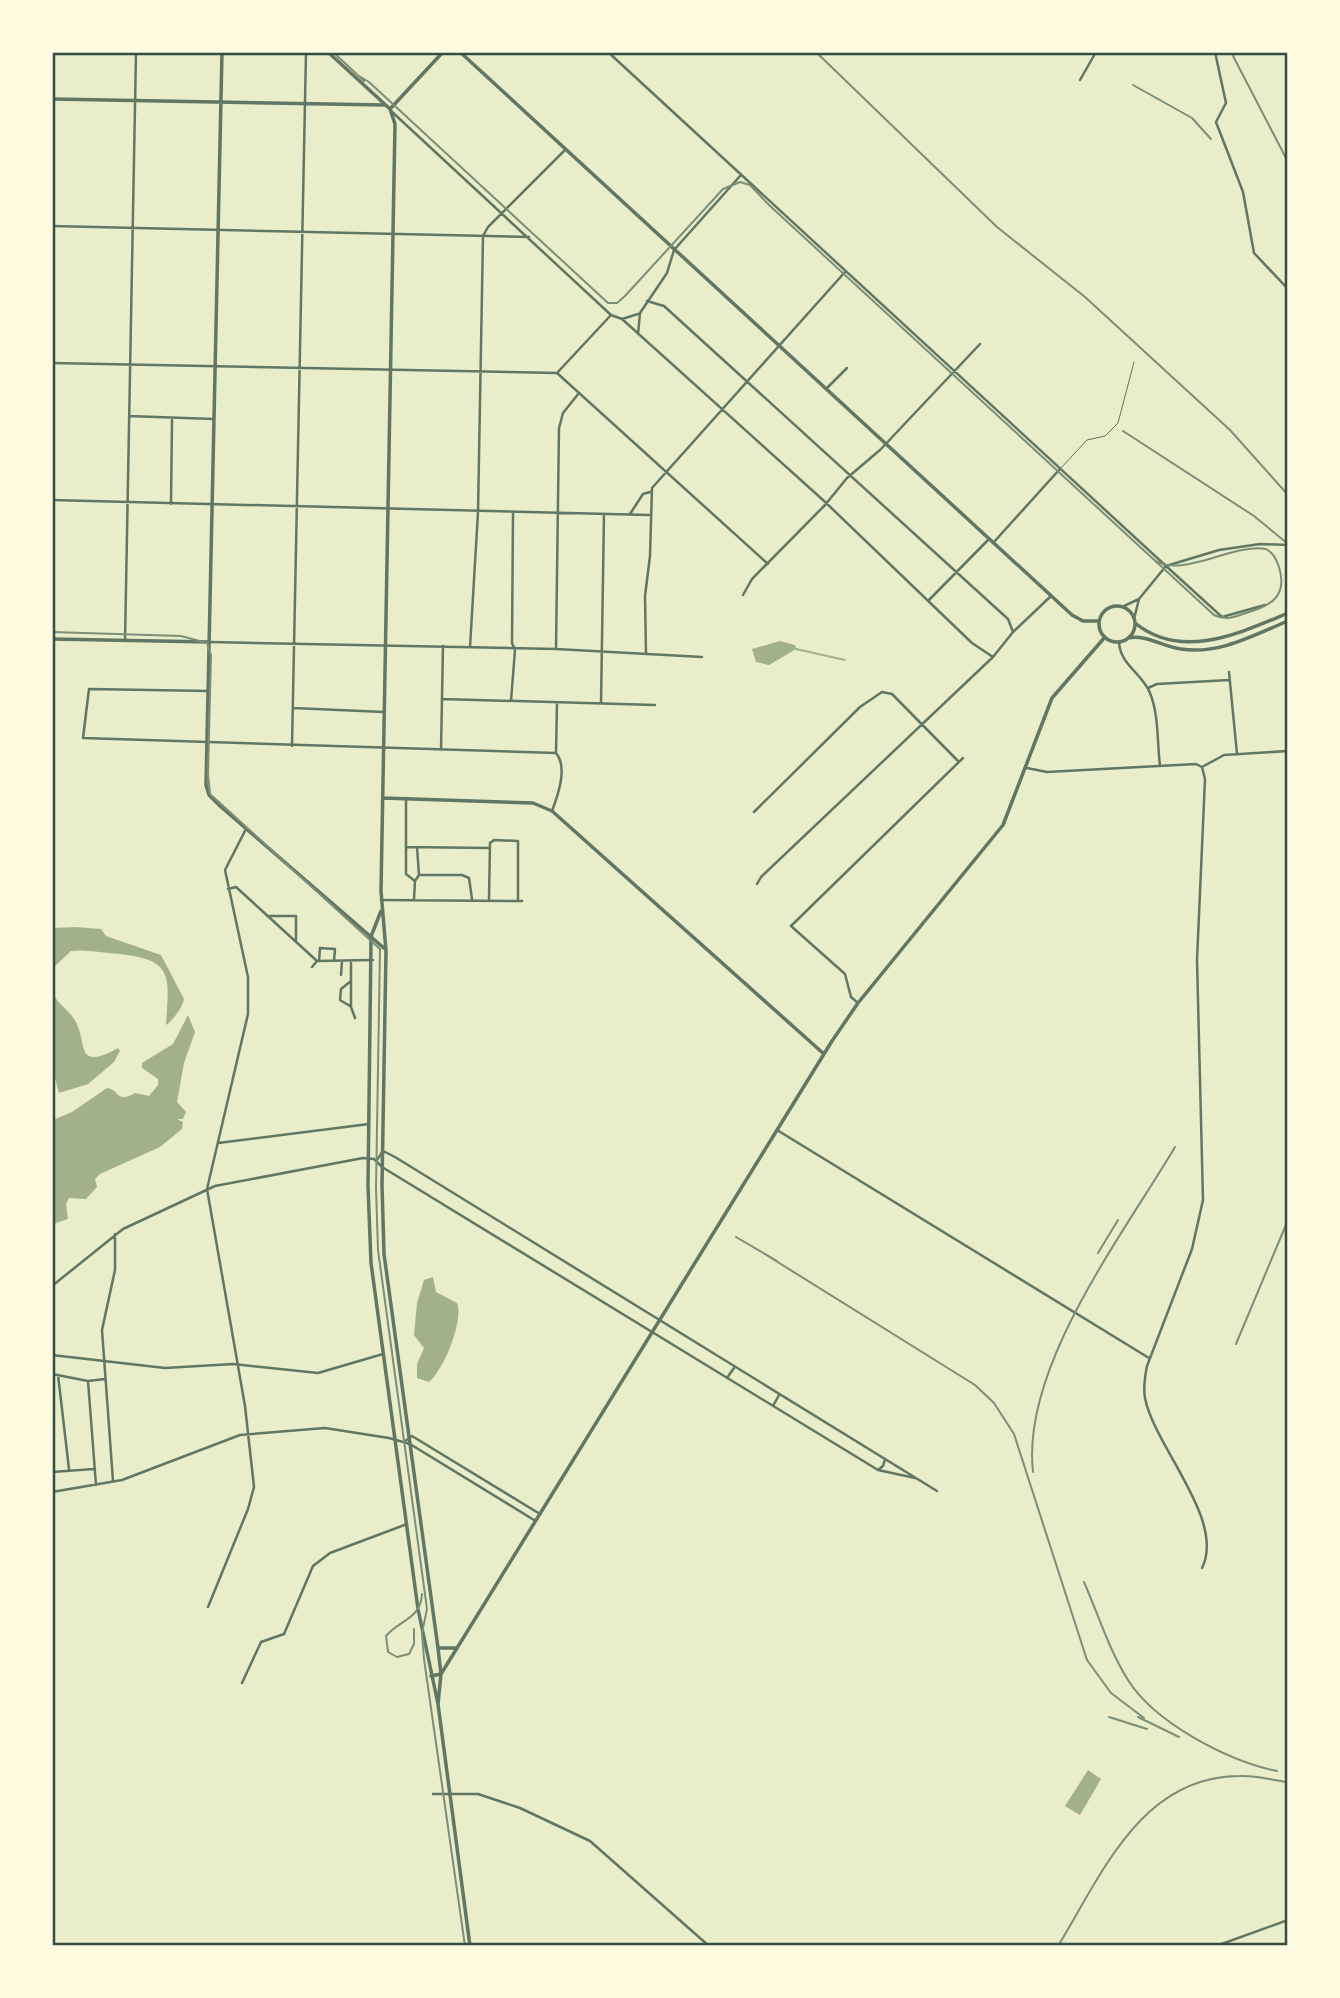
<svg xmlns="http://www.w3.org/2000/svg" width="1340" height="1998" font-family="Ubuntu,sans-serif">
<rect width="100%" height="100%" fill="#e9edc9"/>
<path fill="#a3b18a" d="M 780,641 L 795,645 L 796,649 L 769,665 L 756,662 L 752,649 Z
M 75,927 L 101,929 L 106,936 L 161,955 L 184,999 C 183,1006 173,1021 166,1025 C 169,976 174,960 120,954 C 104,953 86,949 71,951 L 54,967 L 53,981 L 53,928 Z
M 52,989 C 55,1003 67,1008 74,1019 C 89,1041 73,1073 118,1048 L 120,1051 L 114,1062 L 88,1084 L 59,1093 L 53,1071 Z
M 188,1015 L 195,1032 L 184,1063 L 177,1102 L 186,1112 L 183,1119 L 177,1119 L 183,1122 L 182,1129 L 160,1147 L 100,1174 L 95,1179 L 97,1187 L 86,1199 L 69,1198 L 66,1204 L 68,1219 L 53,1224 L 53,1120 L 72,1112 L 107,1088 C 121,1090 115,1104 135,1093 L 149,1096 L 158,1085 L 158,1079 L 142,1068 L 142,1063 L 173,1044 Z
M 433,1277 L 436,1292 L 457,1303 C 464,1321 443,1371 429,1382 L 417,1378 L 417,1364 L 424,1348 L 414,1335 L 417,1303 L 424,1280 Z
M 1088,1770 L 1101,1779 L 1080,1815 L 1065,1806 Z"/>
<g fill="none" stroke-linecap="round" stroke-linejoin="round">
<path stroke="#a3b18a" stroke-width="2" d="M 796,649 L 845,660"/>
<path stroke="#617663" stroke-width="1" d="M 1061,468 L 1087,440 L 1105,436 L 1118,423 L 1134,362"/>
<path stroke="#617663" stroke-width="2.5" d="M 608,52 L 1166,566 L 1219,550 L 1260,544 L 1288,545
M 1215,52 L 1226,103 L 1216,122 L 1243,192 L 1254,253 L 1288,289
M 1080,80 L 1096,52
M 390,110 L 611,315 L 622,319 L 823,500 L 972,643 L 993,657
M 52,226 L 529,237
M 647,301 L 664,306 L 1008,619 L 1013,632 L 993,657 L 761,877 L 757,884
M 622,319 L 638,314
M 638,334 L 640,313 L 667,273 L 674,250 L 740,176
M 52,363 L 557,373 L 768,564
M 557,373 L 611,315
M 827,388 L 847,368
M 129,416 L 213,419
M 52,500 L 649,515
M 171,504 L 172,420
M 630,514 L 643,494 L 650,492
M 993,543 L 1059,470
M 743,595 L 752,579 L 825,505 L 847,478 L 880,450 L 980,344
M 928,601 L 989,539
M 1122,607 L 1139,599 L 1166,566 L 1222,617 L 1265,605
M 1134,619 L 1139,599
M 1013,632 L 1051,596
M 125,641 L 136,52
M 210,642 L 556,649 L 702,657
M 1119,642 C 1120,665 1142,673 1150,693 C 1159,715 1157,742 1160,766
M 470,647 L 478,512 L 483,236 L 488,227 L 564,151
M 556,649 L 559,428 L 563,413 L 579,393
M 646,654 L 645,596 L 650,556 L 652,488 L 845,272
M 1229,672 L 1237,754
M 1148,688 L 1157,684 L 1229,680
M 209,691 L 89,689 L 83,738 L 556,753
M 442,699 L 655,705
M 511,701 L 515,650 L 512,643 L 513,513
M 601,703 L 604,514
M 293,708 L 384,712
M 292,746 L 306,52
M 441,750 L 443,646
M 1027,768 L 1047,772 L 1196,764 L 1202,767 L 1224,755 L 1288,751
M 406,798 L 406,874 L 415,881
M 552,811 C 558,795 568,767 556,753 L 557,703
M 754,812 L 860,707 L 882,692 L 892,694 L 959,762
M 406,847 L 489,848
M 417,847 L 419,875
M 228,889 L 236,887 L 317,961 L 373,960
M 414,899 L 415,881 L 419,875 L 462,875 L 469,878 L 472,899
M 489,899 L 490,843 L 494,840 L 518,841 L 518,899
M 381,900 L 522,901
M 267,916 L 296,916 L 296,940
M 319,961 L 320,948 L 335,949 L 334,961
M 351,963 L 351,1007 L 355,1018
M 312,967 L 317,961
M 341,975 L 342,961
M 858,1003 L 851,997 L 845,974 L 791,926 L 963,758
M 350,1006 L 340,1000 L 341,989 L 351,981
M 777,1130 L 1149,1358
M 218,1143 L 369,1124
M 377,1160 L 383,1151 L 395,1157 L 937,1491
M 52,1286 L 123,1229 L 215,1186 L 363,1158 L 374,1159 L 382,1167 L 878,1470 L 915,1478
M 52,1355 L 165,1368 L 233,1364 L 318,1373 L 383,1354
M 52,1374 L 88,1381 L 105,1379
M 58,1375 L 69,1469
M 727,1378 L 734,1368
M 88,1381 L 96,1485
M 773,1406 L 779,1395
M 404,1442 L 412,1436 L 540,1514
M 878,1470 L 883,1466 L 885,1459
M 52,1472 L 94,1469
M 113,1481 L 102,1330 L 115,1270 L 115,1234
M 52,1492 L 122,1480 L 240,1435 L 325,1428 L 389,1438 L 410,1444 L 534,1520
M 1202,1568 C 1226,1520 1154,1446 1145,1398 C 1143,1387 1145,1376 1147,1366 L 1192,1249 L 1203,1200 L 1197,960 L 1205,779 L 1202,767
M 208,1607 L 248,1509 L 254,1487 L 245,1406 L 207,1189 L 248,1014 L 248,977 L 225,870 L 246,829
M 242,1683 L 261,1642 L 284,1634 L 313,1566 L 330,1553 L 407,1524
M 433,1794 L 478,1794 L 520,1808 L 590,1841 L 709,1946
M 1216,1946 L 1288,1920"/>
<path stroke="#617663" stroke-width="3.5" d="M 222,52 L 206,785 L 209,795 L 220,806 L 385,949
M 328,52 L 390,109
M 460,52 L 1072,615 L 1083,621 L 1099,621
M 52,99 L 385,105
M1099 624a18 18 0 1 1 36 0a18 18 0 1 1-36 0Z
M 1135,623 C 1182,661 1240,633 1288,613
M 1128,638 C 1146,634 1163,647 1181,649 C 1219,655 1254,635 1288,621
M 52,639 L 210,642
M 383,798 L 533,803 L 552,811 L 824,1054
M 370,939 L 381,911
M 371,940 L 368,1186 L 371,1263 L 418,1609 L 438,1704 L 470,1946
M 438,1648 L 456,1648
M 431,1676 L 441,1674 L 832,1041 L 858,1003 L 1003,825 L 1052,698 L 1105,637
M 438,1704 L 441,1674 L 438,1648 L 384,1254 L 382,1185 L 386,951 L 381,891 L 395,124 L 390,109 L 443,52"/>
<path stroke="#7c8e77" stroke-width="2" d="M 333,52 L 364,81
M 359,76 L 369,82 L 608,303 L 617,303 L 625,296 L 723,189 L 740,182 L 750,185 L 769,205 L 1214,615 C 1226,621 1234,617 1246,613 C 1271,606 1288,596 1279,567 C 1276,558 1273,553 1266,549 C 1232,543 1180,580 1153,559
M 52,632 L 181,636 L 207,643 L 211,655 L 208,774 L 210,794 L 380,949 L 376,1188 L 378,1250 L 427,1609 L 422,1633 L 424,1659 L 465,1946
M 414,1629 L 414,1644 L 409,1654 L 397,1657 L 388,1652 L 386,1636 C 399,1620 421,1619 422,1594"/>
<path stroke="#7c8e77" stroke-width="2" d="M 816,52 L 997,227 L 1085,297 L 1230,430 L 1288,495
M 1231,52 L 1288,162
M 1133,85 L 1192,118 L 1211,139
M 1123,431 L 1254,516 L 1288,544
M 736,1237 L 777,1261
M 1098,1253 L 1118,1220
M 768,1256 L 975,1385 L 994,1403 L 1014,1434 L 1087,1660 L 1111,1693 L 1144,1718
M 1236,1344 L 1288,1220
M 1033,1472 C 1021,1367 1123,1235 1175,1147
M 1084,1582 C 1098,1614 1109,1650 1128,1680 C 1155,1723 1228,1761 1277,1771
M 1109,1717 L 1147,1729
M 1138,1717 L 1179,1737
M 1058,1946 C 1102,1874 1141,1776 1240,1776 C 1256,1775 1271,1780 1288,1782"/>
</g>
<rect width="1340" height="1998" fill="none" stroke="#fefae0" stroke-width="108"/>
<rect x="54" y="54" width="1232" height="1890" fill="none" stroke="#344e41" stroke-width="2.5"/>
</svg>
